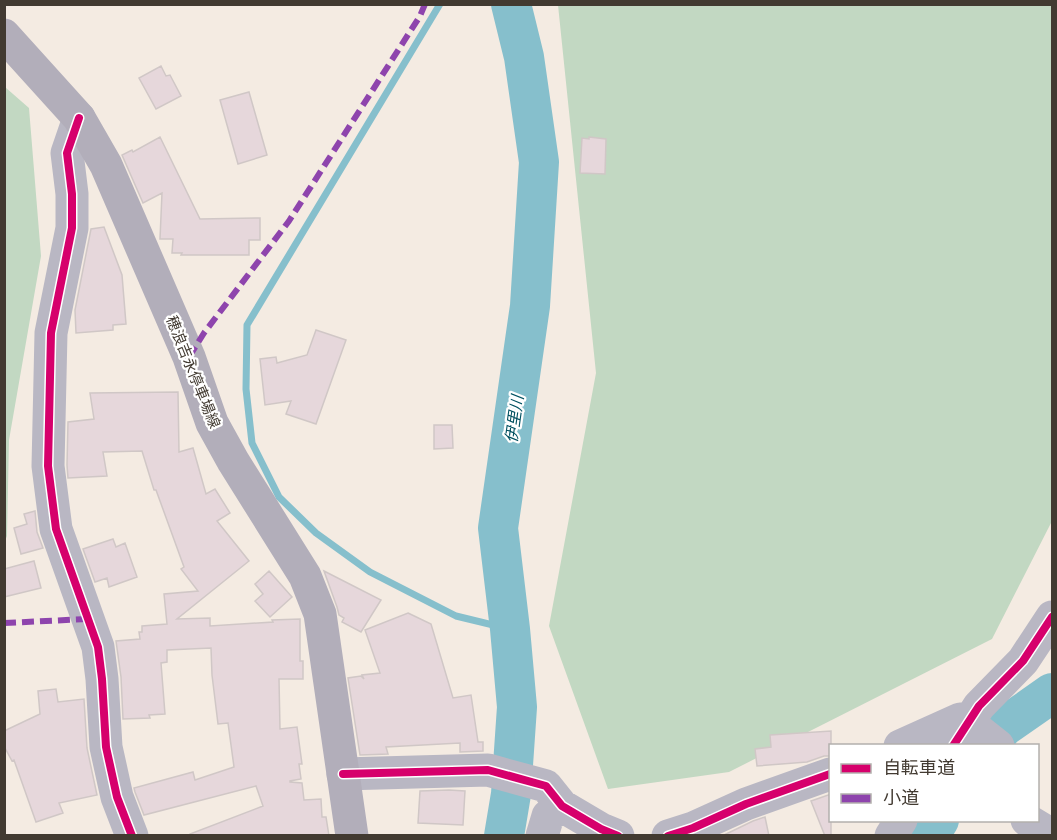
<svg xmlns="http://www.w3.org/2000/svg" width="1057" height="840" font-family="Commissioner,'Noto Sans JP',sans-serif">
<rect width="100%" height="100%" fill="#f4ebe2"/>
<path fill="#c2d8c2" d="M 558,5 L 1052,5 L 1052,521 L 992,639 L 729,772 L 608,789 L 549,626 L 596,373 Z
M 5,87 L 29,108 L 41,256 L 9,440 L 7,536 L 5,541 Z"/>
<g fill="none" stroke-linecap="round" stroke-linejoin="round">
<path stroke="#86bfcc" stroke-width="7" d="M 440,4 L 247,325 L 246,389 L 252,443 L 279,497 L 316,533 L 370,572 L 456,616 L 510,629"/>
<path stroke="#86bfcc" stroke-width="40" d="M 990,746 L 1002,728 L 1052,693
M 504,836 L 511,794 L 517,707 L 510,629 L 498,528 L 530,306 L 539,162 L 524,57 L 511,4
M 929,836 L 939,820"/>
</g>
<path fill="#e6d7db" stroke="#d0c7c6" stroke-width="1.5" d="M 161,66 L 166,76 L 170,75 L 181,96 L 156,109 L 139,78 Z
M 249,92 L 267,155 L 238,164 L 220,100 Z
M 160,137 L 200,219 L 260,218 L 260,240 L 249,240 L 249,255 L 181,255 L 182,253 L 172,253 L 173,239 L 160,239 L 162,193 L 143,203 L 122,155 L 132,150 L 133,152 Z
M 589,137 L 606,139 L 605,174 L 580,173 L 582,138 L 589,139 Z
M 104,227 L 122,275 L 126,324 L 113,325 L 113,330 L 76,333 L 75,310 L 91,229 Z
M 316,330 L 346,340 L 316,424 L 286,414 L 291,401 L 265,405 L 260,359 L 276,357 L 277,363 L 307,355 Z
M 178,392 L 179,452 L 193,448 L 206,494 L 215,489 L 230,513 L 217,521 L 249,561 L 177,619 L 210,618 L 210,626 L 273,622 L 272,620 L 300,619 L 300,661 L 303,661 L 303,679 L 279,679 L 280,729 L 297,727 L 302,764 L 299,764 L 301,779 L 290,781 L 290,782 L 302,783 L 304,800 L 321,799 L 322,817 L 326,817 L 329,836 L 190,836 L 190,834 L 263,806 L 256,786 L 144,815 L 135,792 L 134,788 L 193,772 L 195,780 L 234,767 L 228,723 L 218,724 L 212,675 L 211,648 L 167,650 L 167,662 L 161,663 L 165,714 L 149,715 L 150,718 L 123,719 L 121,677 L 116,641 L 140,639 L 139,632 L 142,632 L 142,626 L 167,624 L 164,594 L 198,591 L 181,569 L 184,567 L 156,490 L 154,490 L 142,451 L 103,452 L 107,476 L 68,478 L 67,465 L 68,422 L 94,419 L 90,393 Z
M 434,425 L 452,425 L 453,448 L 434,449 Z
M 35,511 L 37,532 L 43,548 L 21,554 L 14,528 L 27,524 L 24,514 Z
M 113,539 L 116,547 L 125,543 L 137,577 L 109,587 L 107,578 L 95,582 L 83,549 Z
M 34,561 L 41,588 L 4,597 L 4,569 Z
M 269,571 L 292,597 L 270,617 L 255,601 L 263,594 L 255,584 Z
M 324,571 L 381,600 L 361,632 L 342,622 L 344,618 L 339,615 L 337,607 Z
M 408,613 L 431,624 L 453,698 L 471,695 L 478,742 L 483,742 L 483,751 L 460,752 L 460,743 L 386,747 L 388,754 L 360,755 L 348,678 L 361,676 L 364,679 L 362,675 L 380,673 L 365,630 Z
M 56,689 L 58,702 L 84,699 L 87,748 L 97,795 L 59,803 L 63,813 L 36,822 L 14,760 L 12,761 L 4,746 L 4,731 L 40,714 L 38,691 Z
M 831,731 L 831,756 L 824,756 L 807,762 L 757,766 L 755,749 L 771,747 L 770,735 Z
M 449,790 L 465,791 L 463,825 L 418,823 L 420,791 Z
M 831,794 L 831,836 L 825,836 L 811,801 Z
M 765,817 L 769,836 L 722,836 L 753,821 Z"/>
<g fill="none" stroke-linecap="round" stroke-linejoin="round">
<path stroke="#b9b7c3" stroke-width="33" d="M 79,118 L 67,153 L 72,194 L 72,228 L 51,333 L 48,466 L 56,529 L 98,647 L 102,679 L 106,747 L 117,797 L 132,836
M 900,746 L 960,719 L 969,723 L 998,746
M 953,746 L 979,706 L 1023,661 L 1052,617
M 343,774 L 488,770 L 546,786 L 562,806 L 601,829 L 618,836
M 1027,820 L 1052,835
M 542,836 L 548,816 L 562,806
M 668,836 L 693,828 L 746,804 L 830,774
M 891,836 L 901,820"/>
<path stroke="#b2aeba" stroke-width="33" d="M 4,35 L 79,118 L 106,165 L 189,357 L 212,423 L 233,461 L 305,576 L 320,614 L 352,836"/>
<path stroke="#8e44ad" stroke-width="6" stroke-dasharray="12 6" stroke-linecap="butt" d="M 189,357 L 204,333 L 289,221 L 420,16 L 425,4
M 4,623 L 88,619"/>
<g stroke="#fff" stroke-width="11">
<path id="cycleway" d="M 79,118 L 67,153 L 72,194 L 72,228 L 51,333 L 48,466 L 56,529 L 98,647 L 102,679 L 106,747 L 117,797 L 132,836
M 953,746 L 979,706 L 1023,661 L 1052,617
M 343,774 L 488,770 L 546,786 L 562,806 L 601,829 L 618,836
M 668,836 L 693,828 L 746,804 L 830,774"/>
</g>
<use href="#cycleway" stroke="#d6006c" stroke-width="8"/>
</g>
<g text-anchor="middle" stroke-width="4.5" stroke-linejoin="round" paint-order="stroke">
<g font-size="15" fill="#423a31" stroke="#fff">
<text transform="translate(193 372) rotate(68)" y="5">穂浪吉永停車場線</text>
</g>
<g font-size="16" font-style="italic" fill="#015060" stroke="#fff">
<text transform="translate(514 419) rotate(-82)" y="6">伊里川</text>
</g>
</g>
<rect width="1057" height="840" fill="none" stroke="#423a31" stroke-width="12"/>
<rect x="829" y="744" width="210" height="78" fill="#ffffff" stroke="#b3b0ad" stroke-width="1.5"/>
<rect x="841" y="764" width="30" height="9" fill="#d6006c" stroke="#b3b0ad" stroke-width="1.5"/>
<text x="883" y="774" font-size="18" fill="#423a31">自転車道</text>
<rect x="841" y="794" width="30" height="9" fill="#8e44ad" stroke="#b3b0ad" stroke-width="1.5"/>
<text x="883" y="804" font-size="18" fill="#423a31">小道</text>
</svg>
